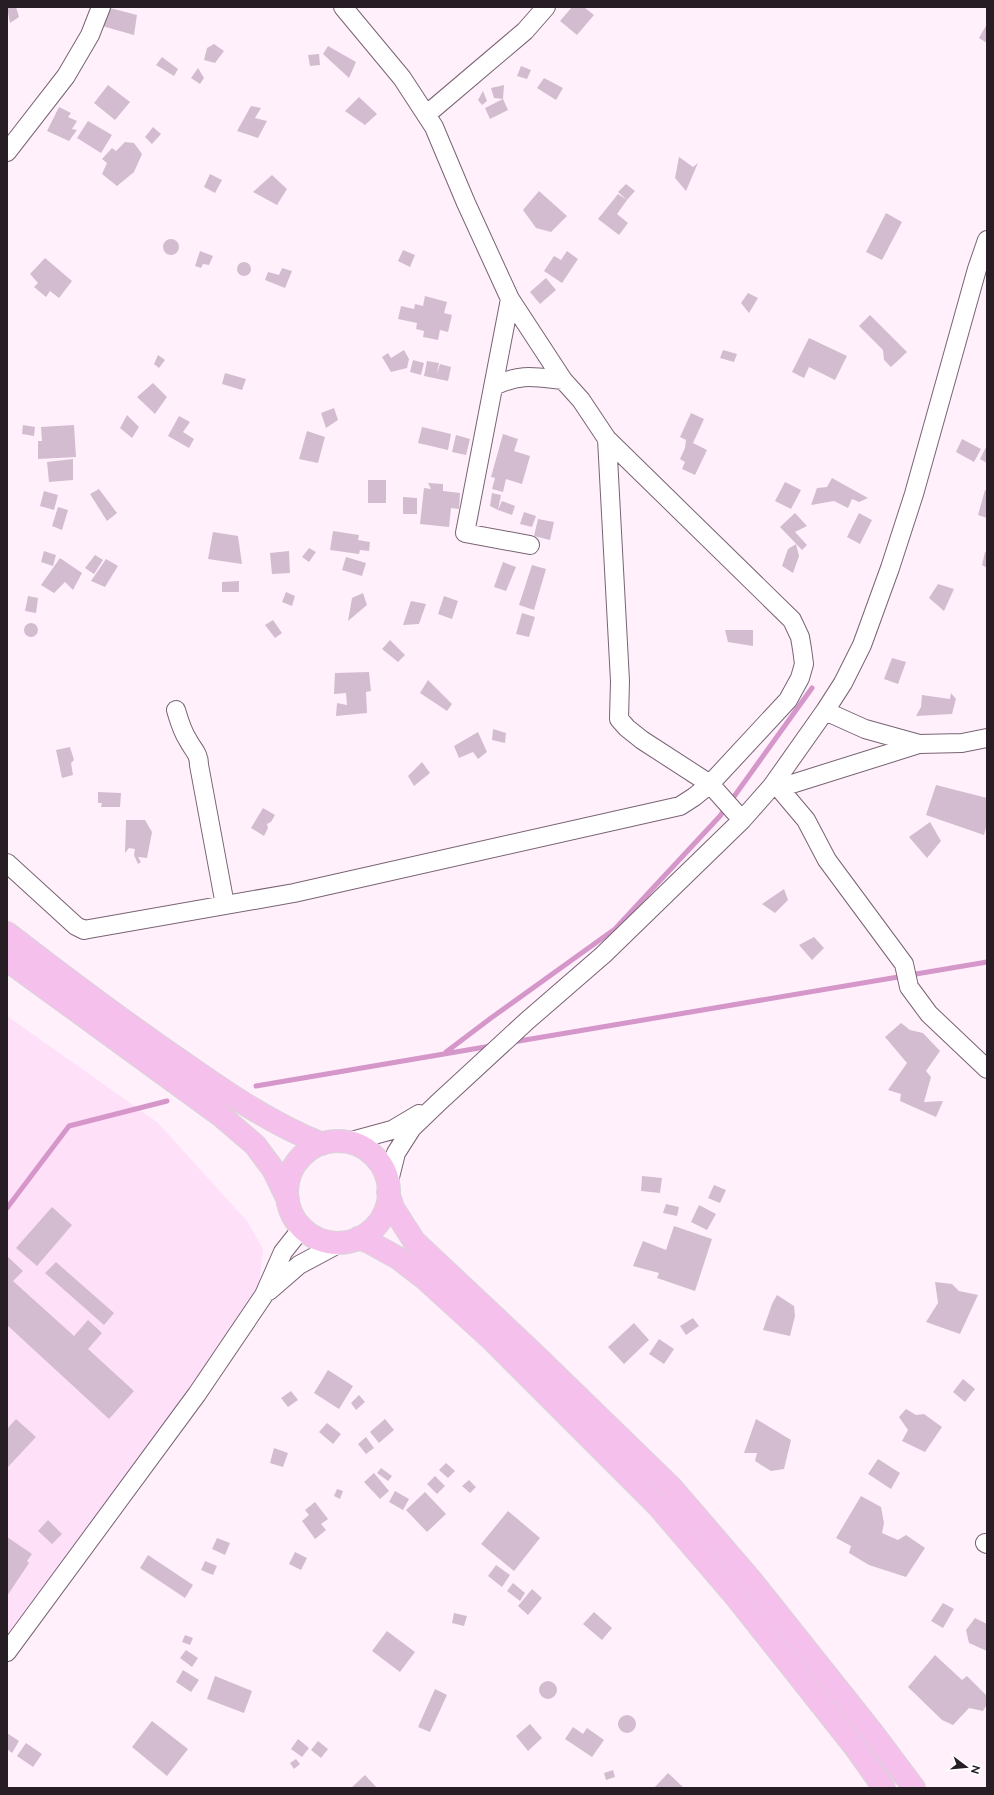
<svg xmlns="http://www.w3.org/2000/svg" width="994" height="1795" font-family="Raleway,sans-serif">
<rect width="100%" height="100%" fill="#fff0fc"/>
<path fill="#ffe0f9" d="M 7,1016 L 157,1122 L 247,1221 L 263,1249 L 259,1284 L 224,1344 L 7,1639 Z"/>
<g fill="none" stroke-linecap="round" stroke-linejoin="round">
<path stroke="#d596ca" stroke-width="5" d="M 513,1042 L 987,962
M 446,1052 L 491,1018 L 615,929 L 720,816 L 812,688
M 256,1086 L 491,1046
M 7,1208 L 69,1126 L 167,1101"/>
</g>
<path fill="#d3bccf" d="M 7,7 L 16,7 L 19,17 L 10,23 Z
M 106,7 L 137,15 L 134,35 L 102,26 Z
M 572,7 L 584,7 L 594,15 L 577,35 L 560,21 Z
M 987,24 L 987,43 L 979,38 Z
M 214,44 L 224,51 L 215,63 L 204,60 L 207,48 Z
M 328,46 L 356,62 L 349,78 L 323,54 Z
M 319,54 L 320,65 L 310,66 L 308,55 Z
M 162,57 L 178,69 L 174,76 L 156,65 Z
M 521,66 L 531,70 L 527,79 L 517,76 Z
M 198,68 L 204,78 L 200,84 L 191,78 Z
M 544,78 L 563,88 L 556,100 L 537,88 Z
M 108,85 L 130,102 L 115,120 L 94,103 Z
M 504,85 L 503,99 L 494,98 L 491,88 Z
M 483,91 L 487,101 L 482,105 L 478,100 Z
M 359,97 L 377,114 L 365,125 L 345,111 Z
M 503,99 L 508,110 L 490,119 L 485,108 Z
M 251,106 L 261,108 L 255,118 L 267,121 L 258,138 L 237,131 Z
M 59,107 L 71,113 L 68,117 L 77,121 L 72,129 L 77,130 L 69,141 L 47,131 Z
M 88,121 L 112,135 L 101,153 L 77,138 Z
M 153,127 L 161,134 L 152,144 L 145,137 Z
M 125,142 L 134,143 L 142,154 L 134,172 L 117,186 L 102,174 L 107,163 L 102,159 L 112,148 L 116,151 Z
M 679,157 L 693,167 L 698,163 L 686,191 L 675,178 Z
M 210,174 L 222,180 L 215,193 L 204,187 Z
M 272,175 L 287,189 L 277,205 L 253,192 Z
M 626,184 L 635,191 L 627,200 L 618,192 Z
M 539,191 L 567,216 L 551,232 L 536,228 L 523,210 Z
M 618,194 L 627,200 L 617,214 L 628,223 L 619,235 L 598,219 Z
M 886,213 L 902,222 L 882,260 L 866,252 Z
M163 247a8 8 0 1 1 16 0a8 8 0 1 1-16 0Z
M 403,250 L 415,255 L 410,267 L 398,261 Z
M 200,251 L 213,256 L 209,265 L 203,264 L 201,268 L 195,266 Z
M 567,251 L 578,259 L 562,283 L 544,271 L 554,256 L 561,260 Z
M 45,258 L 72,281 L 59,298 L 50,291 L 46,297 L 34,287 L 38,283 L 30,274 Z
M237 269a7 7 0 1 1 14 0a7 7 0 1 1-14 0Z
M 282,268 L 292,271 L 285,288 L 265,280 L 268,272 L 279,275 Z
M 546,278 L 556,290 L 540,304 L 530,292 Z
M 748,293 L 758,298 L 749,313 L 741,303 Z
M 425,296 L 447,302 L 444,313 L 452,315 L 448,332 L 440,330 L 438,340 L 423,337 L 424,331 L 416,329 L 417,323 L 398,319 L 401,306 L 414,309 L 415,304 L 423,306 Z
M 870,315 L 907,352 L 891,367 L 884,360 L 883,350 L 859,326 Z
M 809,338 L 847,356 L 835,380 L 809,367 L 804,378 L 792,372 Z
M 404,350 L 409,359 L 407,368 L 391,372 L 382,357 L 388,353 L 391,358 Z
M 723,350 L 737,354 L 734,362 L 720,358 Z
M 158,355 L 165,360 L 159,368 L 154,364 Z
M 413,360 L 424,363 L 421,375 L 410,372 Z
M 427,361 L 439,363 L 437,374 L 440,364 L 451,367 L 448,381 L 424,376 Z
M 225,373 L 246,379 L 242,390 L 222,384 Z
M 153,383 L 167,397 L 155,414 L 137,397 Z
M 334,408 L 338,420 L 326,428 L 321,413 Z
M 691,413 L 704,419 L 693,443 L 707,450 L 695,475 L 682,469 L 685,462 L 680,459 L 685,448 L 686,440 L 680,437 Z
M 127,415 L 139,427 L 132,438 L 120,428 Z
M 179,416 L 190,422 L 183,432 L 194,439 L 189,448 L 168,436 Z
M 23,425 L 35,427 L 34,436 L 22,434 Z
M 74,425 L 76,457 L 38,459 L 38,441 L 42,441 L 41,427 Z
M 422,427 L 451,434 L 448,450 L 418,443 Z
M 307,431 L 325,437 L 318,463 L 299,459 Z
M 503,434 L 518,439 L 514,451 L 530,456 L 522,484 L 506,479 L 503,492 L 492,489 L 495,478 L 491,477 Z
M 456,435 L 470,439 L 466,455 L 452,452 Z
M 962,439 L 981,449 L 974,462 L 956,452 Z
M 986,447 L 987,448 L 987,463 L 980,459 Z
M 73,459 L 73,480 L 49,482 L 47,462 Z
M 832,478 L 868,498 L 859,502 L 852,499 L 848,508 L 834,501 L 811,505 L 817,488 L 827,487 Z
M 368,480 L 386,480 L 386,503 L 368,503 Z
M 785,482 L 801,490 L 791,509 L 775,501 Z
M 428,483 L 443,484 L 443,491 L 460,493 L 459,509 L 451,508 L 449,527 L 420,524 L 424,488 L 431,489 Z
M 99,489 L 117,513 L 107,521 L 90,494 Z
M 985,490 L 987,491 L 987,518 L 978,515 Z
M 44,491 L 58,495 L 54,510 L 40,506 Z
M 492,493 L 501,495 L 498,510 L 490,506 Z
M 403,497 L 417,498 L 417,514 L 403,514 Z
M 502,501 L 515,506 L 512,515 L 498,510 Z
M 58,507 L 68,510 L 62,530 L 52,526 Z
M 524,512 L 536,516 L 532,527 L 520,524 Z
M 795,513 L 807,526 L 795,532 L 807,545 L 802,550 L 780,527 Z
M 859,513 L 872,520 L 860,544 L 847,537 Z
M 538,519 L 554,522 L 550,540 L 534,536 Z
M 333,531 L 359,535 L 358,540 L 370,542 L 369,551 L 360,550 L 359,554 L 330,550 Z
M 213,532 L 238,536 L 242,564 L 208,559 Z
M 796,544 L 799,556 L 793,573 L 782,566 L 788,549 Z
M 309,548 L 316,552 L 309,562 L 302,557 Z
M 44,551 L 56,555 L 53,566 L 41,562 Z
M 289,551 L 290,573 L 272,574 L 270,553 Z
M 985,552 L 987,553 L 987,568 L 982,565 Z
M 95,555 L 103,560 L 94,574 L 85,568 Z
M 346,557 L 366,563 L 362,576 L 342,570 Z
M 60,558 L 82,573 L 73,590 L 65,582 L 54,593 L 41,585 Z
M 106,559 L 118,566 L 105,587 L 91,581 Z
M 503,562 L 516,567 L 506,591 L 494,587 Z
M 532,565 L 546,569 L 534,610 L 519,605 Z
M 239,581 L 239,592 L 222,592 L 222,582 Z
M 938,584 L 954,589 L 944,611 L 929,598 Z
M 286,592 L 295,596 L 292,606 L 282,602 Z
M 363,593 L 367,605 L 348,621 L 352,598 Z
M 28,596 L 38,598 L 36,613 L 25,611 Z
M 444,596 L 458,601 L 452,619 L 438,614 Z
M 411,601 L 426,604 L 419,624 L 403,625 Z
M 522,613 L 535,617 L 529,637 L 516,634 Z
M 273,620 L 282,633 L 275,638 L 265,625 Z
M24 630a7 7 0 1 1 14 0a7 7 0 1 1-14 0Z
M 725,630 L 753,630 L 753,646 L 728,642 Z
M 390,640 L 405,655 L 398,662 L 382,649 Z
M 892,658 L 906,662 L 898,684 L 884,679 Z
M 369,672 L 371,691 L 366,692 L 367,713 L 336,716 L 337,703 L 347,705 L 346,693 L 334,694 L 335,673 Z
M 428,680 L 452,704 L 447,711 L 420,693 Z
M 951,693 L 956,699 L 952,714 L 916,716 L 921,707 L 922,695 L 950,699 Z
M 493,729 L 506,733 L 505,743 L 492,740 Z
M 478,732 L 487,752 L 478,759 L 473,752 L 459,758 L 454,746 Z
M 70,747 L 74,760 L 71,763 L 73,775 L 62,778 L 56,750 Z
M 422,762 L 430,773 L 414,786 L 408,776 Z
M 936,785 L 987,798 L 987,824 L 984,835 L 926,815 Z
M 98,792 L 121,793 L 120,807 L 101,807 L 102,803 L 98,803 Z
M 263,808 L 275,815 L 271,822 L 267,824 L 268,828 L 264,836 L 251,828 Z
M 126,820 L 145,820 L 152,832 L 147,858 L 138,857 L 141,862 L 138,864 L 134,855 L 135,849 L 129,848 L 125,853 Z
M 930,822 L 941,841 L 927,858 L 909,837 Z
M 784,889 L 788,900 L 775,913 L 762,904 Z
M 814,937 L 824,948 L 812,960 L 799,945 Z
M 901,1023 L 910,1030 L 923,1033 L 940,1051 L 926,1071 L 931,1077 L 924,1102 L 943,1101 L 936,1117 L 900,1101 L 901,1094 L 888,1090 L 907,1063 L 885,1037 Z
M 642,1176 L 662,1178 L 660,1193 L 641,1191 Z
M 714,1185 L 726,1190 L 720,1203 L 708,1198 Z
M 666,1204 L 679,1207 L 677,1216 L 663,1213 Z
M 699,1205 L 716,1214 L 707,1230 L 691,1222 Z
M 52,1207 L 72,1225 L 37,1266 L 16,1248 Z
M 674,1226 L 712,1239 L 695,1291 L 657,1278 L 659,1273 L 633,1266 L 643,1241 L 666,1250 Z
M 7,1256 L 23,1271 L 13,1281 L 74,1336 L 88,1320 L 102,1333 L 88,1349 L 134,1391 L 109,1419 L 7,1325 Z
M 56,1262 L 114,1313 L 104,1325 L 45,1273 Z
M 935,1282 L 952,1284 L 959,1291 L 978,1295 L 960,1334 L 926,1322 L 938,1303 Z
M 777,1295 L 794,1306 L 795,1316 L 790,1336 L 763,1330 L 772,1304 Z
M 693,1318 L 699,1326 L 686,1335 L 680,1326 Z
M 634,1323 L 649,1340 L 624,1364 L 608,1347 Z
M 659,1339 L 674,1349 L 664,1364 L 649,1354 Z
M 328,1370 L 353,1386 L 339,1409 L 314,1393 Z
M 963,1379 L 975,1389 L 965,1402 L 953,1392 Z
M 291,1391 L 298,1400 L 288,1407 L 281,1398 Z
M 359,1395 L 365,1402 L 356,1410 L 351,1403 Z
M 906,1409 L 916,1415 L 924,1414 L 942,1427 L 925,1452 L 902,1441 L 908,1430 L 899,1417 Z
M 16,1419 L 36,1437 L 7,1468 L 7,1429 Z
M 385,1419 L 394,1430 L 379,1443 L 370,1432 Z
M 756,1419 L 791,1440 L 784,1469 L 771,1471 L 755,1461 L 757,1453 L 744,1453 Z
M 327,1423 L 341,1434 L 333,1444 L 319,1432 Z
M 366,1437 L 374,1448 L 366,1454 L 358,1444 Z
M 274,1448 L 288,1453 L 283,1467 L 270,1463 Z
M 878,1459 L 900,1473 L 891,1489 L 868,1474 Z
M 446,1463 L 455,1471 L 448,1478 L 439,1470 Z
M 381,1468 L 392,1476 L 388,1481 L 377,1473 Z
M 374,1473 L 389,1491 L 380,1499 L 364,1482 Z
M 435,1476 L 445,1486 L 437,1494 L 427,1484 Z
M 469,1480 L 476,1487 L 470,1493 L 462,1486 Z
M 337,1489 L 343,1491 L 340,1499 L 334,1496 Z
M 395,1491 L 409,1499 L 403,1510 L 389,1502 Z
M 425,1492 L 446,1514 L 427,1532 L 406,1510 Z
M 861,1496 L 881,1507 L 884,1523 L 882,1533 L 898,1540 L 906,1535 L 925,1548 L 906,1577 L 869,1565 L 849,1553 L 851,1546 L 836,1538 Z
M 315,1502 L 328,1519 L 321,1524 L 326,1530 L 315,1539 L 302,1521 L 309,1515 L 305,1510 Z
M 508,1511 L 540,1538 L 514,1571 L 481,1544 Z
M 48,1520 L 62,1534 L 52,1544 L 38,1531 Z
M 7,1537 L 32,1554 L 27,1561 L 29,1563 L 7,1596 Z
M 217,1538 L 230,1543 L 225,1555 L 212,1549 Z
M 295,1552 L 307,1558 L 301,1570 L 289,1564 Z
M 148,1555 L 193,1585 L 185,1598 L 140,1568 Z
M 205,1561 L 217,1566 L 213,1575 L 201,1570 Z
M 496,1565 L 510,1575 L 502,1587 L 488,1576 Z
M 513,1583 L 525,1593 L 520,1601 L 507,1591 Z
M 532,1589 L 542,1598 L 528,1615 L 518,1606 Z
M 943,1603 L 954,1609 L 943,1628 L 931,1621 Z
M 594,1612 L 612,1628 L 602,1640 L 583,1624 Z
M 454,1613 L 467,1616 L 464,1626 L 452,1623 Z
M 975,1618 L 987,1624 L 987,1651 L 969,1643 L 966,1630 Z
M 387,1631 L 415,1652 L 400,1672 L 372,1651 Z
M 185,1635 L 193,1638 L 190,1645 L 182,1642 Z
M 186,1650 L 198,1658 L 192,1667 L 180,1658 Z
M 935,1655 L 962,1680 L 967,1676 L 987,1696 L 987,1704 L 983,1711 L 969,1708 L 953,1725 L 942,1720 L 908,1687 Z
M 183,1670 L 199,1680 L 191,1692 L 176,1682 Z
M 215,1676 L 252,1691 L 244,1713 L 207,1699 Z
M539 1690a9 9 0 1 1 18 0a9 9 0 1 1-18 0Z
M 435,1689 L 447,1695 L 430,1732 L 418,1727 Z
M618 1724a9 9 0 1 1 18 0a9 9 0 1 1-18 0Z
M 152,1721 L 188,1749 L 167,1776 L 132,1747 Z
M 530,1724 L 542,1738 L 528,1751 L 516,1736 Z
M 573,1727 L 583,1734 L 587,1728 L 604,1740 L 592,1757 L 565,1739 Z
M 7,1733 L 19,1741 L 12,1753 L 7,1749 Z
M 298,1739 L 309,1748 L 302,1757 L 291,1749 Z
M 318,1741 L 328,1749 L 321,1758 L 311,1750 Z
M 26,1743 L 42,1754 L 33,1767 L 17,1756 Z
M 296,1759 L 300,1764 L 294,1769 L 290,1763 Z
M 613,1770 L 615,1777 L 606,1780 L 604,1773 Z
M 668,1773 L 684,1788 L 654,1788 Z
M 365,1775 L 377,1788 L 351,1788 Z"/>
<g fill="none" stroke-linecap="round" stroke-linejoin="round">
<g stroke="#786374" stroke-width="20">
<path id="minor" d="M 343,7 L 402,78 L 434,127 L 466,203 L 510,299 L 563,380 L 581,400 L 607,439 L 792,620 L 800,637 L 802,649 L 804,664 L 800,678 L 788,700 L 710,784 L 742,820
M 426,115 L 525,31 L 546,7
M 7,152 L 66,76 L 90,35 L 101,7
M 510,299 L 465,533 L 530,545
M 494,386 C 522,373 534,377 563,380
M 176,710 C 179,720 182,731 188,740 C 193,750 199,753 199,765 L 225,905
M 825,711 L 865,729 L 919,744 L 962,743 L 987,738
M 772,786 L 779,788 L 806,820 L 827,860 L 904,964 L 909,987 L 929,1014 L 987,1069
M 779,788 L 919,744
M 7,863 L 76,926 L 84,930 L 89,929 L 294,893 L 680,806 L 694,797 L 710,784 L 642,740 L 627,728 L 619,719 L 620,681 L 607,439
M 348,1142 L 392,1130 L 419,1114
M 388,1185 L 396,1153 L 412,1128 L 439,1102 L 528,1020 L 603,955 L 742,820 L 772,786 L 825,711 L 843,683 L 862,645 L 890,568 L 914,494 L 977,269 L 987,240
M 269,1291 L 299,1265 L 340,1243
M 985,1543 L 987,1544
M 7,1652 L 197,1394 L 264,1295 L 283,1252 L 302,1228"/>
</g>
<g stroke="#d8d6d8" stroke-width="24">
<path id="highway" d="M 7,933 C 60,974 113,1014 168,1052 C 218,1087 265,1121 322,1144
M 7,960 L 220,1115 L 255,1145 L 273,1169 L 288,1200
M287 1192a51 51 0 1 1 102 0a51 51 0 1 1-102 0Z
M 388,1192 L 393,1208 L 414,1241 L 533,1353 L 671,1487 L 751,1580 L 872,1732 L 914,1788
M 358,1238 L 369,1242 L 398,1258 L 424,1278 L 491,1339 L 658,1506 L 736,1597 L 855,1747 L 884,1788"/>
</g>
<use href="#minor" stroke="#fff" stroke-width="18"/>
<use href="#highway" stroke="#f5c0ec" stroke-width="22"/>
</g>
<rect width="994" height="1795" fill="none" stroke="#271e25" stroke-width="16"/>
<g transform="translate(966 1767) rotate(106)" stroke="#ffffff" stroke-width="3" paint-order="stroke">
<path d="M0-3L7 15L0 10L-7 15Z" fill="#271e25"/>
<text y="-6" font-size="11" font-weight="bold" text-anchor="middle" fill="#271e25">N</text>
</g>
</svg>
